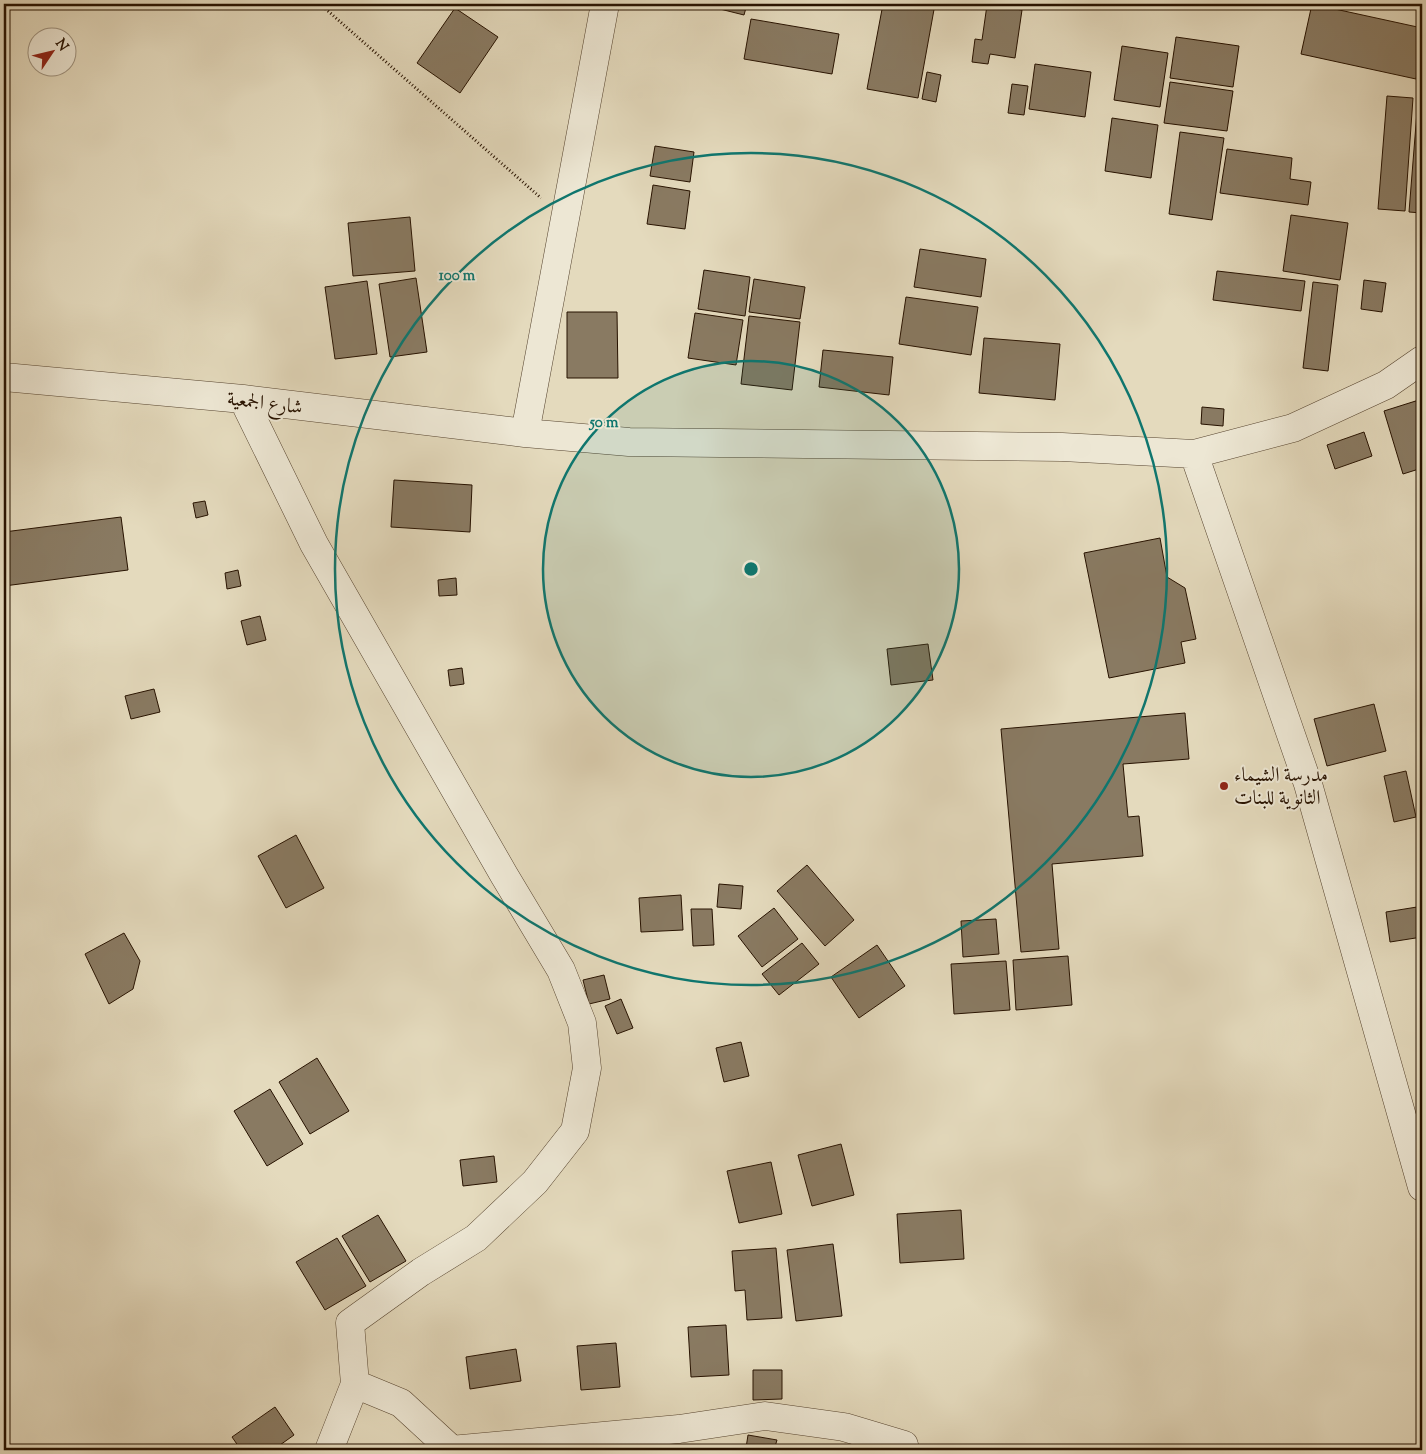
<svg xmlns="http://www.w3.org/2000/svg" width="1426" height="1454" font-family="'Sorts Mill Goudy',Amiri,serif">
<rect width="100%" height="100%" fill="#e4dabd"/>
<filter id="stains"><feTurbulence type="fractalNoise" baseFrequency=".004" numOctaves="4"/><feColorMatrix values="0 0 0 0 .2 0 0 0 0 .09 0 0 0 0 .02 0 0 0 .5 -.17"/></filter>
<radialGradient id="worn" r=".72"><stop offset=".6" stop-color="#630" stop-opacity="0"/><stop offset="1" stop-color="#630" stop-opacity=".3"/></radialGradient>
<path fill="#897a62" stroke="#271200" d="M 721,4 L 747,4 L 744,15 L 720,9 Z
M 883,4 L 935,4 L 918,98 L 867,89 Z
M 1024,4 L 1051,4 L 1050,8 Z
M 1312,4 L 1422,28 L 1422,47 L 1416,79 L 1301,54 Z
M 987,5 L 1022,10 L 1015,58 L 990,54 L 988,64 L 972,62 L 975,39 L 982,40 Z
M 455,8 L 498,37 L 460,93 L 417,63 Z
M 751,19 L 839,34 L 832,74 L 744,59 Z
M 1176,37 L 1239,46 L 1233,87 L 1170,78 Z
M 1122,46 L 1168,53 L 1160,107 L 1114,100 Z
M 1035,64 L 1091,72 L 1085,117 L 1029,109 Z
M 927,72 L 941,75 L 936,102 L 922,99 Z
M 1170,82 L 1233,91 L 1227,131 L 1164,123 Z
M 1012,84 L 1028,86 L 1024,115 L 1008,113 Z
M 1387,96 L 1413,98 L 1405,211 L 1378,209 Z
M 1418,99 L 1422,99 L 1422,213 L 1409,212 Z
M 1112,118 L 1158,125 L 1151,178 L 1105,171 Z
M 1180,132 L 1224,138 L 1212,220 L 1169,214 Z
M 655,146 L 694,152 L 690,182 L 650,176 Z
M 1227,149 L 1292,158 L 1290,179 L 1311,182 L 1308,205 L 1220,193 Z
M 653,185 L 690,191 L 685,229 L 647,224 Z
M 1291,215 L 1348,223 L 1340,280 L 1283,271 Z
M 410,217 L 415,271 L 353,276 L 348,223 Z
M 920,249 L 986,259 L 981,297 L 914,287 Z
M 704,270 L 750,277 L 745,316 L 698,309 Z
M 1217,271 L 1305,281 L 1301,311 L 1213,300 Z
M 416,278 L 427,352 L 390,357 L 379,284 Z
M 754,279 L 805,287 L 800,319 L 749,312 Z
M 1364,280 L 1386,283 L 1382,312 L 1361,309 Z
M 367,281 L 377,354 L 335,359 L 325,287 Z
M 1313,282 L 1338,285 L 1328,371 L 1303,368 Z
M 906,297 L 978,307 L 971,355 L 899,344 Z
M 567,312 L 617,312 L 618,378 L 567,378 Z
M 695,313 L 743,320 L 736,365 L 688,358 Z
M 749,316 L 800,322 L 792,390 L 741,384 Z
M 984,338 L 1060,344 L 1055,400 L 979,393 Z
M 823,350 L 893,357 L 889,395 L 819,387 Z
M 1422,399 L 1422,468 L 1403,474 L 1384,411 Z
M 1202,407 L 1224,409 L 1223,426 L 1201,424 Z
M 1364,432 L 1372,456 L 1335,469 L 1327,445 Z
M 394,480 L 472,485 L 470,532 L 391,527 Z
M 205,501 L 208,515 L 196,518 L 193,503 Z
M 121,517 L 128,570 L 4,586 L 4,532 Z
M 1160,538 L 1167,577 L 1185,588 L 1196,639 L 1181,642 L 1185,663 L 1109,678 L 1084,553 Z
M 238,570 L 241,586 L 227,589 L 225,573 Z
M 456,578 L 457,595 L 439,596 L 438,580 Z
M 260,616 L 266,640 L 247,645 L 241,621 Z
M 928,644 L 933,680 L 891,685 L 887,649 Z
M 462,668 L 464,684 L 450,686 L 448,670 Z
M 154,689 L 160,712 L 131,719 L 125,696 Z
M 1374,704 L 1386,751 L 1327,766 L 1314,719 Z
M 1185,713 L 1189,759 L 1123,764 L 1128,817 L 1139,816 L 1143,856 L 1052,864 L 1059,949 L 1021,952 L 1001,729 Z
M 1406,771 L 1416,817 L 1394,822 L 1384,776 Z
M 296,835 L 324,888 L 286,908 L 258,856 Z
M 807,865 L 854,920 L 825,946 L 777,891 Z
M 719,884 L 743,886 L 741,909 L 717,907 Z
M 681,895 L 683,930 L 641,932 L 639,898 Z
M 1417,907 L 1422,937 L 1390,942 L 1386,912 Z
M 774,908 L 798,939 L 762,967 L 738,936 Z
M 691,909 L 712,909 L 714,945 L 693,946 Z
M 996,919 L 999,954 L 963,957 L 961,921 Z
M 124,933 L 140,961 L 133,989 L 109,1004 L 85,954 Z
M 802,943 L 819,964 L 779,995 L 762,974 Z
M 877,945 L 905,986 L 859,1018 L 831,977 Z
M 1068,956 L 1072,1005 L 1016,1010 L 1013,960 Z
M 1006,961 L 1010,1010 L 954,1014 L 951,964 Z
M 604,975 L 610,999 L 589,1004 L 583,980 Z
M 621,999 L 633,1028 L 617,1034 L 605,1006 Z
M 741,1042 L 749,1076 L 724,1082 L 716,1048 Z
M 317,1058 L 349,1111 L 310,1134 L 279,1082 Z
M 270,1089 L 303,1144 L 267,1166 L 234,1111 Z
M 841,1144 L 854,1195 L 812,1206 L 798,1155 Z
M 494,1156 L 497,1182 L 463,1186 L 460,1160 Z
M 771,1162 L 782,1214 L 739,1223 L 727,1171 Z
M 961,1210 L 964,1259 L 900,1263 L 897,1214 Z
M 378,1215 L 406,1261 L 370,1282 L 342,1236 Z
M 337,1238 L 366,1286 L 325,1310 L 296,1262 Z
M 833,1244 L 842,1316 L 796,1321 L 787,1250 Z
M 776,1248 L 782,1318 L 747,1320 L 745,1290 L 735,1291 L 732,1251 Z
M 726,1325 L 729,1375 L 691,1377 L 688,1327 Z
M 616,1343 L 620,1387 L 581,1390 L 577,1346 Z
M 516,1349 L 521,1381 L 470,1389 L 466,1357 Z
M 753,1370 L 782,1370 L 782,1399 L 753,1400 Z
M 275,1407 L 294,1435 L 273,1450 L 241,1450 L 232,1437 Z
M 748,1435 L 777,1440 L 774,1450 L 756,1450 L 746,1448 Z"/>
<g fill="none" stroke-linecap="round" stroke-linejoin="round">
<g stroke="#56442f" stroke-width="29">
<path id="minor" d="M 4,377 L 243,399 L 525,433 L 629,442 L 1062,447 L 1194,454 L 1293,428 L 1386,385 L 1422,360
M 243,399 L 314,544 L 504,875 L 561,970 L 582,1023 L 587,1068 L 575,1131 L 535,1182 L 476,1238 L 421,1272 L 350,1323 L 355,1384 L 329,1450
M 525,433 L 605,4
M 1194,454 L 1308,784 L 1422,1187
M 355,1384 L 401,1403 L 452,1450
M 451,1450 L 679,1429 L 765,1416 L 844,1427 L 904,1445 L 905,1450"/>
</g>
<path stroke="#271200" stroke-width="3" stroke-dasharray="1 2.5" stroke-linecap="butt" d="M 320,4 L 541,198"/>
<use href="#minor" stroke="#ede7d4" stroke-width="28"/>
</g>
<circle cx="751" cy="569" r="208" fill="#0f766e" fill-opacity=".12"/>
<g fill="none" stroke="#0f766e" stroke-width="2.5">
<circle cx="751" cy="569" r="208"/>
<circle cx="751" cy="569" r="416"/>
</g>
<circle fill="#8f2418" stroke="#ede7d4" stroke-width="2" cx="1224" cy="786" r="5"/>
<g text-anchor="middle" stroke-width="4" stroke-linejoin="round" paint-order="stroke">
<g font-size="20" fill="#271200" stroke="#ede7d4">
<text transform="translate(265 402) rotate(7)" y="7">شارع الجمعية</text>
</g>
<g font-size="20" fill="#271200" stroke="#ede7d4" text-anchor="start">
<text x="1234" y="781">مدرسة الشيماء<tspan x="1234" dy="23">الثانوية للبنات</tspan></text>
</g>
</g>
<circle cx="751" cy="569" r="8" fill="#0f766e" stroke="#ede7d4" stroke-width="2.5"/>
<g font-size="15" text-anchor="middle" font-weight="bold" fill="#0f766e" stroke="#ede7d4" stroke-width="4" stroke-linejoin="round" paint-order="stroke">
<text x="457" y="280">100 m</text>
<text x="604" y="427">50 m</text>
</g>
<rect width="1426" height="1454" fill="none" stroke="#e4dabd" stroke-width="20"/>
<rect x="5" y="5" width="1416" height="1444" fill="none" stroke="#271200" stroke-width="2.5"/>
<rect x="10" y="10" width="1406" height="1434" fill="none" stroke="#271200"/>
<g transform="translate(52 52) rotate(55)"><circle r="24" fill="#ede7d4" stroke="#9e927f"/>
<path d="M0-4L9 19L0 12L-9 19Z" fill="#8f2418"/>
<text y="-8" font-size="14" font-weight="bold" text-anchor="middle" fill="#271200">N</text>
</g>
<rect width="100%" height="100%" filter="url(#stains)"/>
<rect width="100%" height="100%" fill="url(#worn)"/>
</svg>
